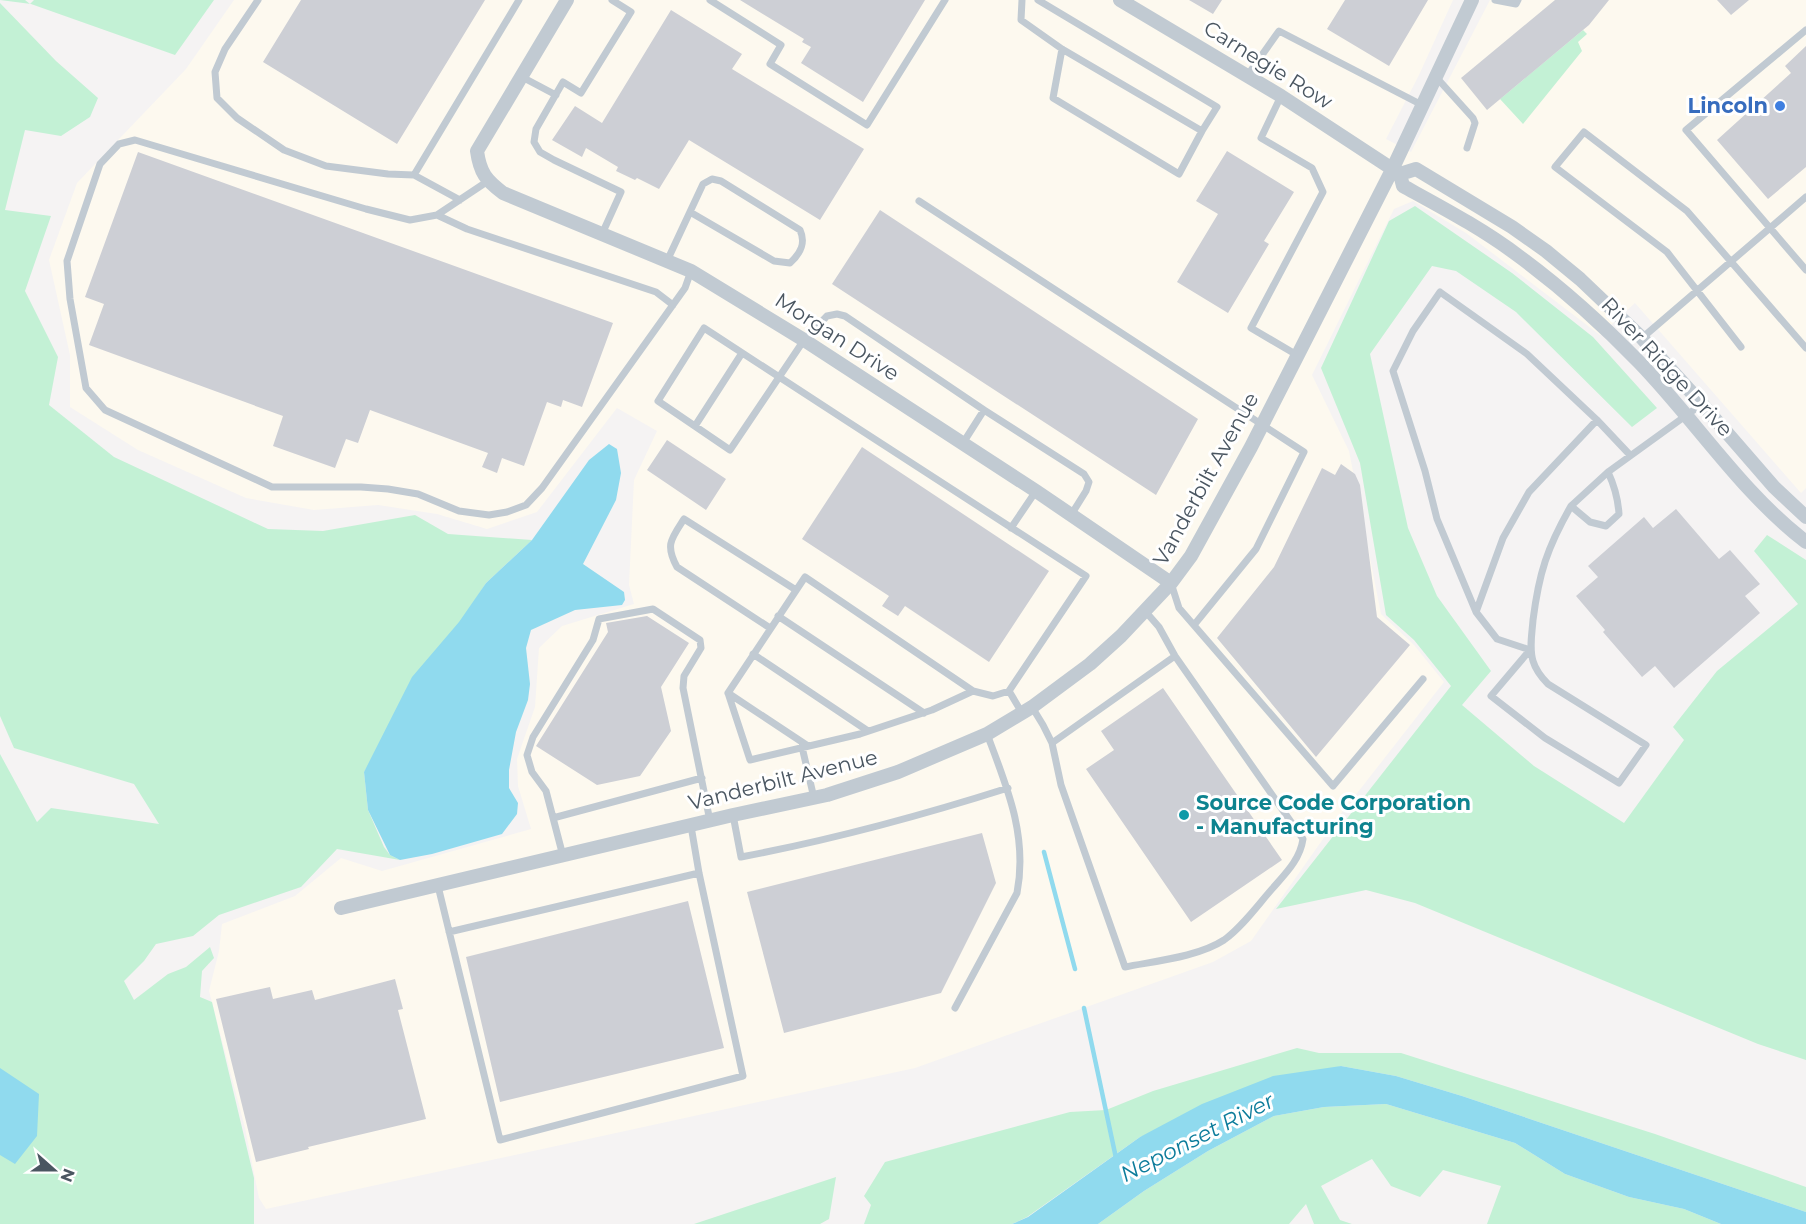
<svg xmlns="http://www.w3.org/2000/svg" width="1806" height="1224" font-family="Montserrat,sans-serif">
<rect width="100%" height="100%" fill="#f5f3f3"/>
<path fill="#fdf9ef" d="M 234,0 L 1453,0 L 1419,75 L 1386,139 L 1411,152 L 1490,0 L 1806,0 L 1806,488 L 1801,493 L 1635,303 L 1600,335 L 1466,233 L 1413,201 L 1394,209 L 1312,375 L 1349,451 L 1381,614 L 1414,645 L 1444,682 L 1340,815 L 1251,941 L 1213,962 L 915,1068 L 266,1209 L 259,1198 L 245,1128 L 209,991 L 219,951 L 222,924 L 295,896 L 341,858 L 382,871 L 531,829 L 518,786 L 517,759 L 535,707 L 539,648 L 562,626 L 634,604 L 629,585 L 634,480 L 657,431 L 617,408 L 537,512 L 487,529 L 437,514 L 378,505 L 314,510 L 246,498 L 138,450 L 70,407 L 70,355 L 49,260 L 77,183 L 186,69 Z"/>
<path fill="#c3f1d5" d="M 0,0 L 25,0 L 30,4 L 34,0 L 214,0 L 175,55 L 31,4 Z
M 0,3 L 56,61 L 98,98 L 90,117 L 61,136 L 25,130 L 5,210 L 51,216 L 25,291 L 58,357 L 49,405 L 114,457 L 268,529 L 323,531 L 415,515 L 448,534 L 532,540 L 486,583 L 364,772 L 368,810 L 384,847 L 390,855 L 400,860 L 337,849 L 301,887 L 219,915 L 193,936 L 156,944 L 144,961 L 124,981 L 134,1000 L 168,974 L 186,967 L 210,947 L 214,958 L 202,971 L 200,997 L 212,1002 L 254,1178 L 254,1224 L 0,1224 L 0,754 L 37,822 L 51,808 L 159,824 L 134,784 L 14,748 L 0,716 Z
M 1583,30 L 1587,34 L 1578,42 L 1582,51 L 1523,124 L 1500,99 Z
M 1415,206 L 1512,273 L 1593,337 L 1657,408 L 1632,427 L 1516,312 L 1456,271 L 1432,266 L 1370,354 L 1408,528 L 1437,596 L 1491,671 L 1462,705 L 1534,766 L 1624,823 L 1684,740 L 1673,727 L 1717,671 L 1798,604 L 1754,551 L 1767,535 L 1806,560 L 1806,1060 L 1758,1044 L 1415,903 L 1366,890 L 1276,909 L 1451,686 L 1414,640 L 1386,615 L 1360,463 L 1321,368 L 1389,221 Z
M 1297,1048 L 1319,1053 L 1401,1053 L 1655,1134 L 1806,1187 L 1806,1212 L 1462,1096 L 1396,1076 L 1341,1066 L 1140,1137 L 1027,1217 L 1012,1224 L 864,1224 L 871,1205 L 864,1196 L 885,1162 L 1070,1112 L 1106,1110 L 1153,1091 Z
M 1386,1104 L 1515,1143 L 1565,1174 L 1629,1197 L 1684,1209 L 1721,1224 L 1487,1224 L 1501,1186 L 1443,1170 L 1420,1197 L 1391,1186 L 1372,1159 L 1321,1186 L 1340,1220 L 1352,1224 L 1314,1224 L 1306,1204 L 1289,1224 L 1098,1224 L 1144,1191 L 1208,1151 L 1274,1116 L 1324,1107 Z
M 836,1177 L 829,1219 L 820,1224 L 694,1224 Z"/>
<path fill="#90daee" d="M 609,444 L 617,449 L 621,473 L 616,500 L 583,564 L 624,592 L 625,600 L 622,605 L 575,610 L 531,630 L 526,648 L 530,684 L 528,700 L 516,732 L 509,770 L 509,788 L 518,803 L 517,814 L 502,834 L 432,854 L 400,860 L 390,855 L 368,810 L 364,772 L 412,677 L 459,622 L 486,583 L 532,540 L 589,460 Z
M 1341,1066 L 1396,1076 L 1462,1096 L 1806,1212 L 1806,1224 L 1721,1224 L 1684,1209 L 1629,1197 L 1565,1174 L 1515,1143 L 1386,1104 L 1324,1107 L 1274,1116 L 1208,1151 L 1144,1191 L 1098,1224 L 1012,1224 L 1028,1217 L 1140,1137 L 1202,1104 L 1273,1076 Z
M 0,1068 L 39,1094 L 37,1136 L 15,1164 L 0,1155 Z"/>
<g fill="none" stroke-linecap="round" stroke-linejoin="round">
<path stroke="#90daee" stroke-width="4.5" d="M 1044,852 L 1075,969
M 1084,1008 L 1116,1158"/>
</g>
<path fill="#cdcfd5" d="M 301,0 L 485,0 L 397,144 L 263,62 Z
M 740,0 L 925,0 L 863,102 L 801,63 L 811,47 L 802,42 L 804,39 Z
M 1189,0 L 1222,0 L 1213,14 Z
M 1345,0 L 1428,0 L 1389,66 L 1327,29 Z
M 1555,0 L 1609,0 L 1589,25 L 1487,110 L 1461,78 Z
M 1717,0 L 1749,0 L 1731,15 Z
M 671,10 L 742,54 L 732,69 L 864,149 L 820,220 L 689,140 L 659,189 L 637,178 L 635,180 L 616,171 L 618,167 L 586,148 L 582,157 L 552,140 L 575,106 L 602,123 Z
M 1806,46 L 1806,167 L 1768,199 L 1717,140 L 1791,73 L 1785,66 Z
M 1227,151 L 1294,192 L 1264,241 L 1269,244 L 1228,313 L 1177,282 L 1218,214 L 1196,201 Z
M 138,152 L 613,323 L 582,407 L 563,400 L 561,407 L 547,402 L 524,466 L 502,458 L 497,473 L 482,467 L 488,453 L 370,410 L 358,443 L 346,439 L 335,468 L 273,446 L 283,416 L 89,345 L 104,304 L 85,297 Z
M 880,210 L 1198,419 L 1156,495 L 832,284 Z
M 667,440 L 726,479 L 706,510 L 647,470 Z
M 862,447 L 1049,571 L 989,662 L 905,606 L 898,616 L 882,606 L 889,596 L 802,539 Z
M 1341,464 L 1355,474 L 1360,485 L 1377,617 L 1410,645 L 1316,757 L 1217,638 L 1274,567 L 1322,468 L 1335,475 Z
M 1676,509 L 1719,559 L 1730,550 L 1760,584 L 1745,596 L 1760,613 L 1674,688 L 1655,666 L 1642,677 L 1603,632 L 1605,630 L 1576,596 L 1598,577 L 1588,566 L 1644,517 L 1653,528 Z
M 647,616 L 689,643 L 661,687 L 671,731 L 640,776 L 597,785 L 536,746 L 608,632 L 606,623 Z
M 1163,688 L 1282,860 L 1191,922 L 1086,769 L 1114,750 L 1101,731 Z
M 982,833 L 996,883 L 941,993 L 784,1033 L 747,892 Z
M 688,901 L 724,1048 L 500,1102 L 466,957 Z
M 395,979 L 403,1009 L 398,1010 L 426,1119 L 308,1147 L 309,1149 L 256,1162 L 216,999 L 270,987 L 273,999 L 312,990 L 315,1000 Z"/>
<g fill="none" stroke-linecap="round" stroke-linejoin="round">
<path stroke="#c1cad2" stroke-width="7" d="M 258,0 L 225,49 L 215,72 L 217,98 L 237,118 L 284,150 L 326,166 L 388,174 L 414,175 L 460,200
M 710,0 L 781,45 L 770,64 L 867,125 L 945,0
M 1022,0 L 1021,20 L 1062,49 L 1202,131 L 1179,174 L 1053,98 L 1062,49
M 1038,0 L 1217,107 L 1202,131
M 1495,0 L 1516,4 L 1518,0
M 1806,30 L 1686,130 L 1806,270
M 1247,76 L 1279,31 L 1422,105
M 522,77 L 556,95
M 1436,77 L 1473,118 L 1475,123 L 1467,148
M 1281,96 L 1261,138 L 1312,168 L 1323,192 L 1251,328 L 1297,355
M 414,175 L 519,0
M 488,181 L 437,215 L 410,220 L 366,209 L 135,140 L 119,144 L 100,164 L 67,261 L 70,299 L 86,388 L 105,410 L 272,487 L 361,487 L 388,489 L 418,494 L 459,511 L 489,515 L 507,512 L 526,505 L 542,488 L 685,288 L 691,271
M 919,201 L 1304,452 L 1256,549 L 1194,625
M 437,215 L 467,229 L 656,292 L 673,305
M 602,234 L 621,192 L 554,160 L 540,152 L 534,142 L 536,129 L 563,82 L 581,93 L 631,12 L 612,0
M 667,261 L 703,184 L 712,179 L 721,181 L 800,230 C 806,243 801,253 790,263 L 774,261 L 690,212
M 1642,338 L 1806,197
M 1741,347 L 1667,252 L 1555,167 L 1584,132 L 1687,211 L 1806,348
M 695,426 L 742,353
M 963,443 L 984,410 L 1084,474 L 1089,482 L 1086,491 L 1071,515
M 1630,455 L 1597,420 L 1529,492 L 1503,538 L 1476,612 L 1497,639 L 1530,650 L 1491,696 L 1545,738 L 1619,783 L 1646,745 L 1548,684 C 1541,677 1536,671 1533,661 C 1529,648 1532,634 1533,620 C 1539,573 1547,548 1571,506 L 1590,522 L 1606,526 L 1619,514 C 1618,498 1615,487 1608,472 L 1702,404
M 1571,506 L 1608,472
M 1011,528 L 1036,491
M 1171,583 L 1179,608 L 1333,786 L 1423,679
M 1476,612 L 1437,519 L 1425,471 L 1393,371 L 1413,331 L 1440,292 L 1527,354 L 1597,420
M 778,616 L 924,713
M 770,628 L 677,567 C 665,545 671,539 684,519 L 796,590
M 753,654 L 868,731
M 1009,691 L 1022,713
M 728,693 L 750,760 L 860,734 L 932,710 L 973,691 L 993,696 L 1009,691 L 1086,576 C 959,494 831,411 704,328 L 658,401 L 730,450 L 804,340 L 827,316 L 837,314 L 845,316 L 984,410
M 728,693 L 805,577 L 973,691
M 728,693 L 808,746
M 1032,707 L 1043,725 L 1052,743 L 1061,785 L 1125,967 C 1155,961 1198,957 1224,940 C 1242,927 1257,906 1272,889 C 1285,874 1300,860 1303,839 L 1175,656 L 1159,627 L 1145,611
M 1052,743 L 1175,656
M 802,747 L 814,798
M 733,815 L 741,857 C 831,840 920,816 1008,788
M 553,818 L 702,778
M 563,856 L 546,791 L 532,772 L 527,755 L 533,737 L 593,640 L 599,619 L 653,609 L 700,640 L 701,648 L 684,676 L 683,688 L 710,821
M 438,886 L 500,1140 L 743,1076 L 699,873 L 691,826
M 449,932 L 699,873
M 955,1008 L 1017,893 C 1028,836 1007,787 987,734"/>
<path stroke="#c1cad2" stroke-width="14" d="M 567,0 L 477,151 C 480,173 486,180 503,193 L 691,271 L 804,340 L 1036,491 L 1171,583
M 1120,0 L 1281,96 L 1400,174 L 1403,186 C 1443,208 1483,229 1520,257 C 1562,288 1602,324 1639,362 C 1696,421 1741,492 1806,542
M 1400,174 L 1416,169 L 1512,227 L 1546,251 L 1580,279 L 1642,338 L 1702,404 L 1774,487 L 1806,517
M 341,908 L 733,815 L 827,795 L 898,772 L 987,734 L 1032,707 L 1090,664 L 1121,636 L 1171,583 L 1191,556 L 1251,447 L 1392,170 L 1472,0"/>
</g>
<circle fill="#3f7fe0" stroke="#fff" stroke-width="2" cx="1780" cy="106" r="6"/>
<circle fill="#0f9aa8" stroke="#fff" stroke-width="2" cx="1184" cy="815" r="6"/>
<g text-anchor="middle" stroke-width="6" stroke-linejoin="round" paint-order="stroke">
<g font-size="21" fill="#4a5661" stroke="#fff">
<text transform="translate(1268 65) rotate(32)" y="7">Carnegie Row</text>
<text transform="translate(837 337) rotate(33)" y="7">Morgan Drive</text>
<text transform="translate(1667 367) rotate(47)" y="7">River Ridge Drive</text>
<text transform="translate(1206 479) rotate(-61)" y="7">Vanderbilt Avenue</text>
<text transform="translate(783 780) rotate(-14)" y="7">Vanderbilt Avenue</text>
</g>
<g font-size="21" font-weight="bold" fill="#366cbe" stroke="#fff" text-anchor="end">
<text x="1768" y="113">Lincoln</text>
</g>
<g font-size="21" font-weight="bold" fill="#0d838f" stroke="#fff" text-anchor="start">
<text x="1196" y="810">Source Code Corporation<tspan x="1196" dy="24">- Manufacturing</tspan></text>
</g>
<g font-size="22" font-style="italic" fill="#0c7c9b" stroke="#fff">
<text transform="translate(1197 1137) rotate(-27)" y="8">Neponset River</text>
</g>
</g>
<g transform="translate(54 1170) rotate(111)" stroke="#ffffff" stroke-width="4.5" paint-order="stroke">
<path d="M0-4.5L10 22L0 15L-10 22Z" fill="#4a5661"/>
<text y="-9" font-size="16" font-weight="bold" text-anchor="middle" fill="#4a5661">N</text>
</g>
</svg>
